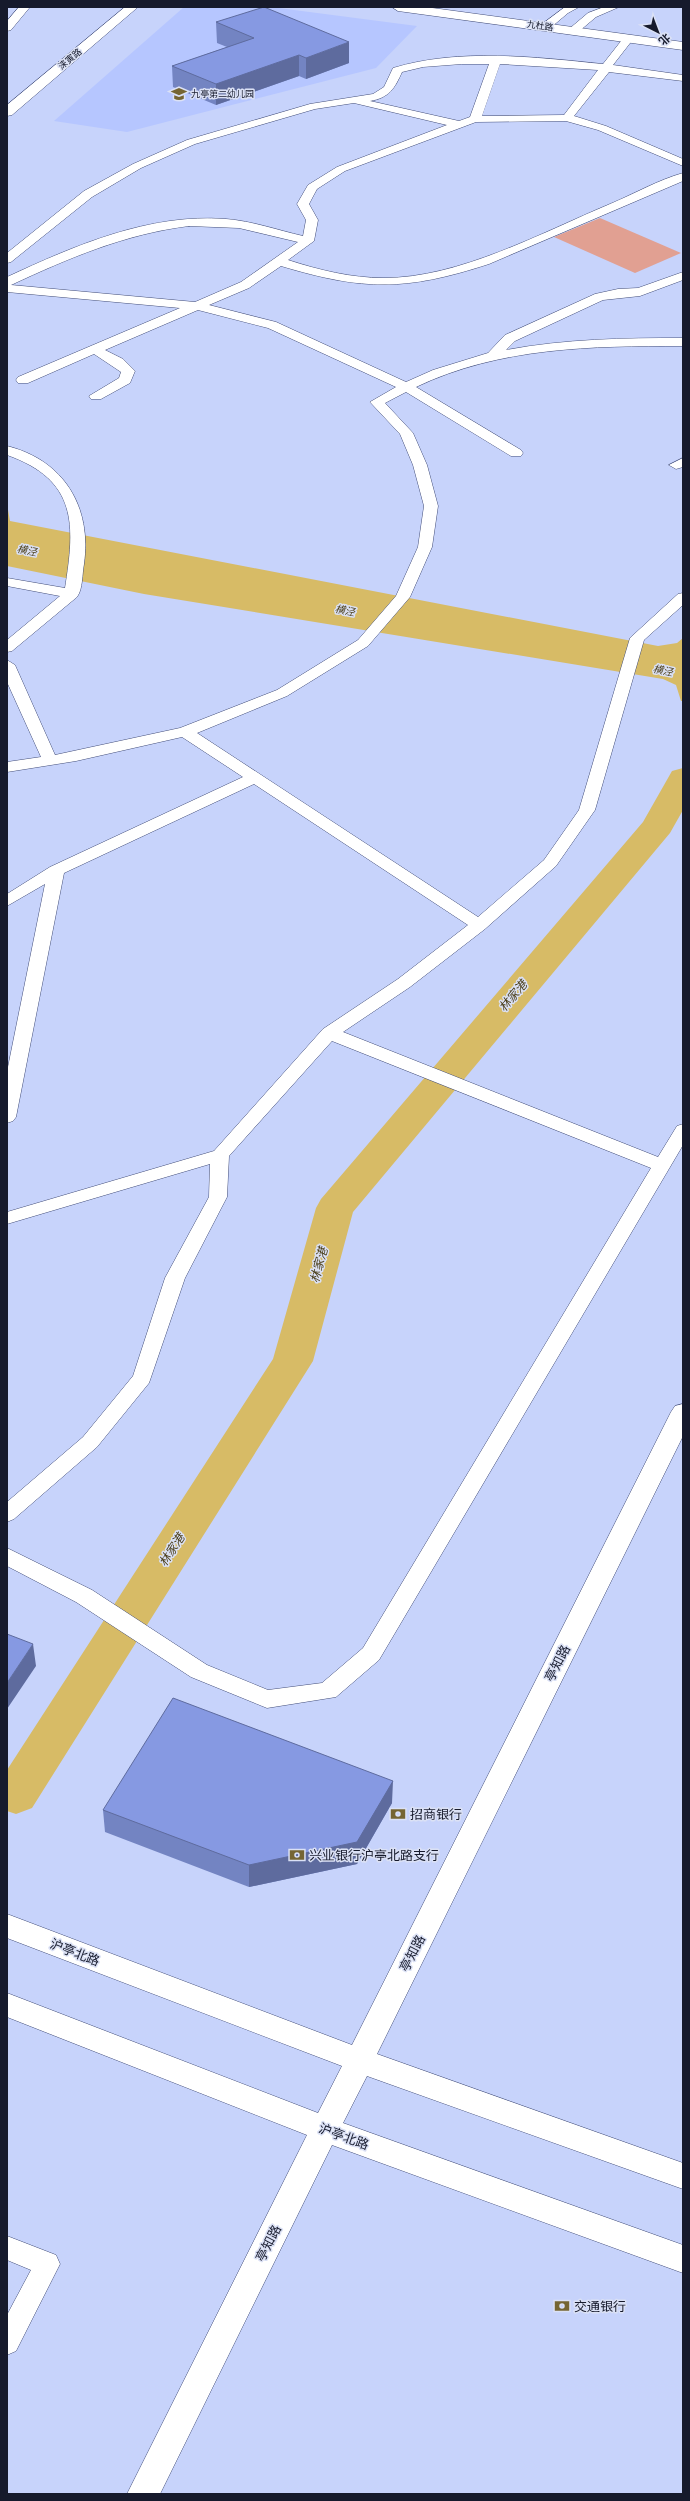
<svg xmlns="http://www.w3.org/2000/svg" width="690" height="2501" font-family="Lato,'Noto Sans SC',sans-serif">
<rect width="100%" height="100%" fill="#c7d3fb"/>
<path fill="#b6c6ff" d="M 184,7 L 271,7 L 417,26 L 376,68 L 127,132 L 54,121 Z"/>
<path fill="#e1a092" d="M 600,218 L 681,253 L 635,273 L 554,237 Z"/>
<path fill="#d7bb66" d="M 7,504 L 10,521 L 658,646 L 677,643 L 683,638 L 683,701 L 681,701 L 676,685 L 663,679 L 144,594 L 7,566 Z"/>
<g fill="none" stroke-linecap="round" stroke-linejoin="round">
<path fill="#d7bb66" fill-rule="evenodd" d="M 683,768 L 683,810 L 670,833 L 353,1212 L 313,1361 L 32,1808 L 16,1814 L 7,1811 L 7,1770 L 273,1359 L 316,1208 L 321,1199 L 643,822 L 672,771 Z"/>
<g stroke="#434e79" stroke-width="1">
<path id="service" d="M 19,7 L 30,7 L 11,30 L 7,31 L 7,21 Z
M 565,7 L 579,7 L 568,13 L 549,29 L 541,29 L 541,25 Z
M 604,7 L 619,7 L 596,17 L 577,33 L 569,33 L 569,29 L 588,13 Z
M 629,35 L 634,38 L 613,65 L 683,75 L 683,81 L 609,72 L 574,116 L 606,126 L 683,159 L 683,166 L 598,130 L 566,121 L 476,122 L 345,171 L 317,189 L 309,204 L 318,220 L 314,241 L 288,260 C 319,270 351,278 384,278 C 459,278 541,233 610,204 C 634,194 658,180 683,173 L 683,181 L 489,264 C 406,291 364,291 281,266 L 249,288 L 209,305 L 276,322 L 406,382 L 433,370 L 488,353 L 505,335 L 595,294 L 618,289 L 638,288 L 683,272 L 683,280 L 640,296 L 603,300 L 515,341 L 506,350 C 565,339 624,338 683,338 L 683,346 C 592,346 500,347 416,387 L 521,450 L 523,453 L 521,456 L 511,456 L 406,392 L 385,403 L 413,433 L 427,465 L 438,506 L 432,547 L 410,597 L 368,646 L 287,696 L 197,733 L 478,917 L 544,860 L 579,810 L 630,638 L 678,594 L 683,593 L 683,605 L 644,640 L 595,810 L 556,866 L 485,929 L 410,987 L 343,1032 L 658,1157 L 677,1126 L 683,1124 L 683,1145 L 379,1660 L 336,1697 L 267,1708 L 191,1677 L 76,1602 L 7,1566 L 7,1548 L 92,1590 L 207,1665 L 268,1690 L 322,1683 L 363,1648 L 651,1168 L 332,1041 L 229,1156 L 227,1197 L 185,1278 L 149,1383 L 97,1447 L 14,1519 L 7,1522 L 7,1502 L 83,1437 L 133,1376 L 165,1278 L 209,1197 L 210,1164 L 7,1224 L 7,1212 L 214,1151 L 323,1029 L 398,979 L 468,925 L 254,784 L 64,873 L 16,1117 L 13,1121 L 7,1123 L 7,1072 L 45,884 L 7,906 L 7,894 L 50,867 L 243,777 L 182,737 L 76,761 L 7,772 L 7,762 L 41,757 L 7,682 L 7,660 L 15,665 L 55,755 L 180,728 L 277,690 L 358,640 L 396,596 L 418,547 L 424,506 L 413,465 L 400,434 L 370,402 L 396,387 L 268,328 L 198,310 L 105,350 L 123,359 L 135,371 L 130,383 L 101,399 L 91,399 L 89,396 L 119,378 L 121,372 L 94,354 L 28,383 L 18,383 L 16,380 L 18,377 L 180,308 L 7,292 L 7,277 C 74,246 149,213 226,219 C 252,221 277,230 303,236 L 306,220 L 297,204 L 308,185 L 337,167 L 447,125 L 354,103 L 315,109 L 195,144 L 141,168 L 92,197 L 11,262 L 7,263 L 7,253 L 84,191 L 133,164 L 187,140 L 310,104 L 373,94 L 384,87 L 393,68 C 459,48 535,57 603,64 L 625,36 ZM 462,64 L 489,64 L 470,117 L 459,121 L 370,101 C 389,98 395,88 402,72 L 423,67 ZM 500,64 L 598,70 L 564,115 L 482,116 ZM 189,226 L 239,228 L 298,242 L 241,282 L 195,302 L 11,285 C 69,258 125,234 189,226 Z
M 7,446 C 64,460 92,507 84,564 C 82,574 83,589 77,597 L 12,651 L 7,652 L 7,640 L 60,596 L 7,586 L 7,578 L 65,588 C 75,525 78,480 7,455 Z
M 683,458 L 683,467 L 676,469 L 669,465 Z
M 7,2236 L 56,2255 L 60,2264 L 16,2351 L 7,2355 L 7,2315 L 31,2270 L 7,2260 Z"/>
</g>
<g stroke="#434e79" stroke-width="1">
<path id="tertiary" d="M 125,7 L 138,7 L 12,115 L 7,116 L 7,105 Z
M 392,7 L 425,7 L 683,42 L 683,50 L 398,11 Z
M 683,1404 L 683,1436 L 377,2054 L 683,2163 L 683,2189 L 367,2076 L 343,2123 L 683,2245 L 683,2273 L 332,2145 L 160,2494 L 127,2494 L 307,2135 L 7,2017 L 7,1993 L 318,2113 L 342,2066 L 7,1938 L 7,1914 L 352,2045 L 671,1412 L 675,1406 Z"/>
</g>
<use href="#service" fill="#fff" fill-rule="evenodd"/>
<use href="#tertiary" fill="#fff" fill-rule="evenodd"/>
</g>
<path fill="#7384c2" d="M 216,22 L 349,63 L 306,79 L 299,76 L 216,105 L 173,87 L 172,66 L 227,47 L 217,43 Z
M 392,1803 L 357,1864 L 249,1887 L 105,1832 L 103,1810 Z"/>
<path fill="#5e6b9e" d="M 349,42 L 349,63 L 306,79 L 306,58 Z
M 299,55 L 299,76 L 216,105 L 216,84 Z
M 33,1644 L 36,1666 L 7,1709 L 7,1683 Z
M 393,1781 L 392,1803 L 357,1864 L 249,1887 L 249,1865 Z"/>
<path fill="#8699e2" stroke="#5e6b9e" d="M 264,7 L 349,42 L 306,58 L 299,55 L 216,84 L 172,66 L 254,38 L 216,22 Z
M 7,1634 L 33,1644 L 7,1683 Z
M 173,1698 L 393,1781 L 357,1842 L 249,1865 L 103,1810 Z"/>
<defs>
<g id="school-bare" transform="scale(1.2)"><path d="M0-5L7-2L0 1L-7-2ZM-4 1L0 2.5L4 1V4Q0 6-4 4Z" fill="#756533" stroke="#dbe1f5" stroke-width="2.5" paint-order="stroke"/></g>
<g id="bank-bare" transform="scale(1.2)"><path d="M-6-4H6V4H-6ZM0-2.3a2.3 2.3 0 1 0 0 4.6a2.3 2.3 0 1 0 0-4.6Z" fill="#756533" stroke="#dbe1f5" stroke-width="2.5" paint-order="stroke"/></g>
</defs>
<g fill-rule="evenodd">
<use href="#school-bare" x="179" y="94"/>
<use href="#bank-bare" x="398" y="1814"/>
<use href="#bank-bare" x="297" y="1855"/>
<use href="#bank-bare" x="562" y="2306"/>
</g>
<g text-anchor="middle" stroke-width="3" stroke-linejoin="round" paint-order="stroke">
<g font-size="9" fill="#161a2c" stroke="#dbe1f5">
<text transform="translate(540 26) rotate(8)" y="3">九杜路</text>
<text transform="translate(70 59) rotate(-40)" y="3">涞寅路</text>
</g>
<g font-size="9" fill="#161a2c" stroke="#dbe1f5" text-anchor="start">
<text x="191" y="97">九亭第二幼儿园</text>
</g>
<g font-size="10" font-style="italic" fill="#4b3f1b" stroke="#dbe1f5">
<text transform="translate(27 550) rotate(11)" y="4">横泾</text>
<text transform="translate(345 610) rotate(11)" y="4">横泾</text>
<text transform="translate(663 670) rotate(11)" y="4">横泾</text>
</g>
<g font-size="12" font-style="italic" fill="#4b3f1b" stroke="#dbe1f5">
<text transform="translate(513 996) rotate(-50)" y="4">林家港</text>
<text transform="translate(319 1265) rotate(-75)" y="4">林家港</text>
<text transform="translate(172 1550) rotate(-57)" y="4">林家港</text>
</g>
<g font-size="13" fill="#161a2c" stroke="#dbe1f5">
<text transform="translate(557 1663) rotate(-63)" y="5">亭知路</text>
<text transform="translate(75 1952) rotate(21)" y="5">沪亭北路</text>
<text transform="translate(412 1953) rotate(-63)" y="5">亭知路</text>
<text transform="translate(344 2136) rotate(20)" y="5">沪亭北路</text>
<text transform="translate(268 2243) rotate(-63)" y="5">亭知路</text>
</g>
<g font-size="13" fill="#161a2c" stroke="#dbe1f5" text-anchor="start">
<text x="410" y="1819">招商银行</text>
<text x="309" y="1860">兴业银行沪亭北路支行</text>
<text x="574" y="2311">交通银行</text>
</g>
</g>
<rect width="690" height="2501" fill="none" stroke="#161a2c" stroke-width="16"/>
<g transform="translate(658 32) rotate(138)" stroke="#dbe1f5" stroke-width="3" paint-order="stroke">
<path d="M0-3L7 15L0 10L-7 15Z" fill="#161a2c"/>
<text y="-6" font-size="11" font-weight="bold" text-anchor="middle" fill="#161a2c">北</text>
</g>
</svg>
